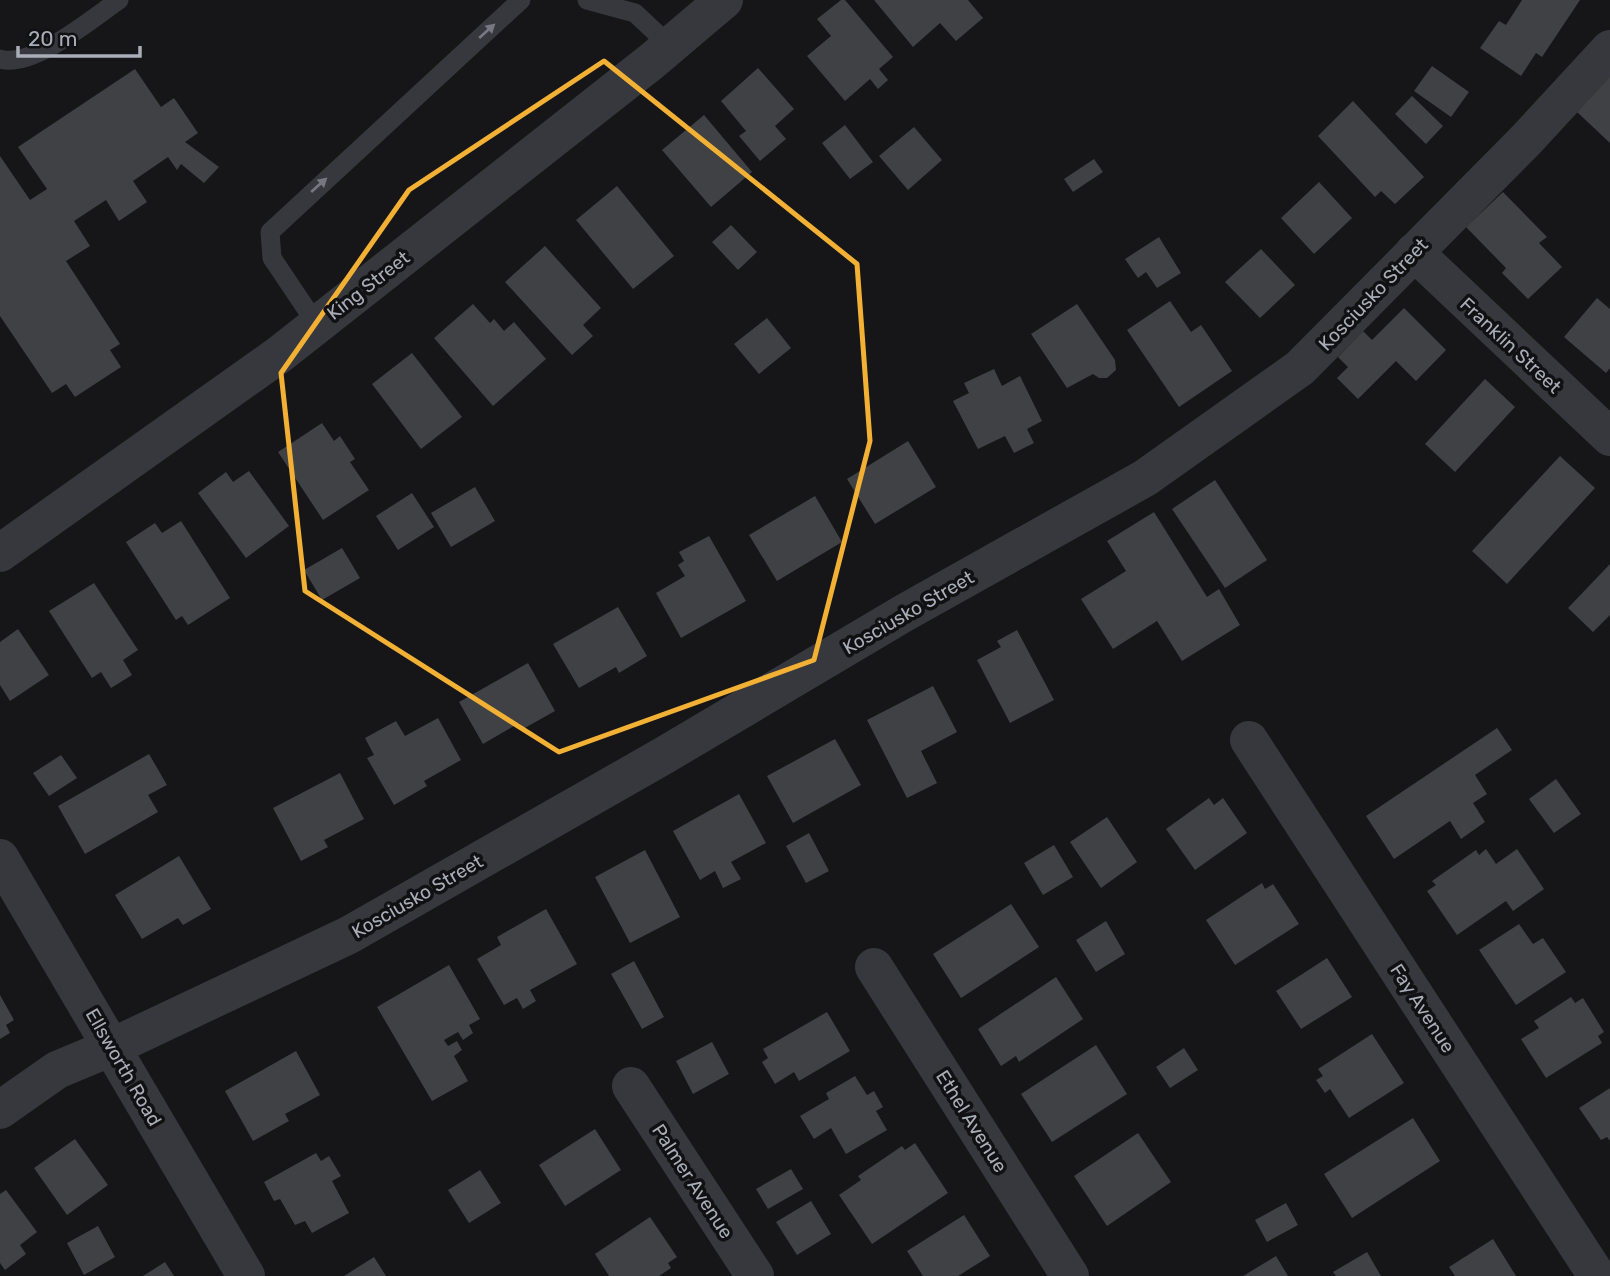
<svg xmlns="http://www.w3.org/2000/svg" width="1610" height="1276" font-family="Rubik,sans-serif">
<rect width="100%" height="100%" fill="#161618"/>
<path fill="#404145" d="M 841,0 L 845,0 L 893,57 L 879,69 L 888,80 L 878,89 L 870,79 L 845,101 L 807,56 L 831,36 L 817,19 Z
M 874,0 L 968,0 L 983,18 L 956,41 L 940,23 L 913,47 Z
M 1522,0 L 1580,0 L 1542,57 L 1536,53 L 1521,76 L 1480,48 L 1499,21 L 1506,25 Z
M 1432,66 L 1469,92 L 1451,117 L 1414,91 Z
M 758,68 L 794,109 L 775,126 L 786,139 L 760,161 L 739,136 L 746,131 L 721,101 Z
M 135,69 L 161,107 L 174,98 L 198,133 L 185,142 L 219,167 L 204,183 L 181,164 L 177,170 L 168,157 L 133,181 L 147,202 L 119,221 L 106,200 L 74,221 L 90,246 L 66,261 L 120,344 L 110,350 L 121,367 L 75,397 L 66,384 L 52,393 L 0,316 L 0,156 L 30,200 L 47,189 L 18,147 Z
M 1610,76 L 1610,143 L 1577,112 Z
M 1412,96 L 1443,126 L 1426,144 L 1395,114 Z
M 1353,101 L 1424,177 L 1395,204 L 1381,191 L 1375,197 L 1318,136 Z
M 704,115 L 752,172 L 711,207 L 662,150 Z
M 845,125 L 873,162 L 850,179 L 822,143 Z
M 914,127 L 942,160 L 908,190 L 879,156 Z
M 1094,159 L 1103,172 L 1073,192 L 1064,179 Z
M 1319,182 L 1352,218 L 1314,254 L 1281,218 Z
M 617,186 L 674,256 L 633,289 L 576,220 Z
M 1503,192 L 1547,237 L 1539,243 L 1562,267 L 1528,299 L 1502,273 L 1506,268 L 1466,227 Z
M 731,225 L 757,252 L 738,270 L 712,242 Z
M 1159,237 L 1181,273 L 1157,288 L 1146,272 L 1138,278 L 1125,259 Z
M 545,246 L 601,308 L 583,325 L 593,336 L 572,355 L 505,282 Z
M 1261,249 L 1295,285 L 1260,318 L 1225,282 Z
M 1597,298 L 1610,309 L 1610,368 L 1606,373 L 1564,337 Z
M 1170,301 L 1191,332 L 1201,325 L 1232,371 L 1179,407 L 1127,330 Z
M 473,304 L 490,323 L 494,319 L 504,331 L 514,322 L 546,359 L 493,406 L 434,338 Z
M 1077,304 L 1115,360 L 1116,370 L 1107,378 L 1099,378 L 1093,374 L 1067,388 L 1031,334 Z
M 1404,308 L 1446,350 L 1416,381 L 1396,361 L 1358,399 L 1337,378 L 1348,367 L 1338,357 L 1363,331 L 1372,340 Z
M 767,318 L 791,348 L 759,374 L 734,344 Z
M 412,353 L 462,417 L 421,449 L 372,384 Z
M 994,369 L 1002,386 L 1020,376 L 1042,421 L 1027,429 L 1034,443 L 1014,453 L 1005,436 L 978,449 L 953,401 L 969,393 L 964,383 Z
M 1485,379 L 1515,407 L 1455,472 L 1425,444 Z
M 322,423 L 334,441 L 340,436 L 355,459 L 350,462 L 369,490 L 323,520 L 278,452 Z
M 908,441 L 936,487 L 875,524 L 847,479 Z
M 1560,456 L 1595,488 L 1507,584 L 1472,551 Z
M 249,471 L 289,526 L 246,558 L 198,493 L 226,472 L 233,482 Z
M 1215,480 L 1267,560 L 1225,588 L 1172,509 Z
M 475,487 L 495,521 L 451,547 L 431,513 Z
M 412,493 L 434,527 L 398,550 L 376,516 Z
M 815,496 L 842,542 L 777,581 L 749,535 Z
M 1154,512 L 1207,597 L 1219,589 L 1240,625 L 1182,661 L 1157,621 L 1113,649 L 1081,599 L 1126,571 L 1107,541 Z
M 181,521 L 230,598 L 188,625 L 182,616 L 176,620 L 126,542 L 155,523 L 162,533 Z
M 709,536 L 746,601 L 681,638 L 656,593 L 685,576 L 678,565 L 684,561 L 679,552 Z
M 342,548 L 360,578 L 322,600 L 304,570 Z
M 1610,564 L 1610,615 L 1593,632 L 1568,608 Z
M 94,583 L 138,650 L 123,660 L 132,675 L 111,688 L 101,672 L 92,678 L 49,611 Z
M 618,607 L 647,656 L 619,673 L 616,667 L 579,688 L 553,644 Z
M 18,629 L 49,675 L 10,701 L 0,685 L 0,642 Z
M 1017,630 L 1054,700 L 1010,723 L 977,660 L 1001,647 L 997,641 Z
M 528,663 L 555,711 L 523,729 L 519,723 L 483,744 L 459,702 Z
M 933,686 L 957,732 L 921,751 L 937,783 L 907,798 L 867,720 Z
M 438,718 L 461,760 L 424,781 L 427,786 L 394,805 L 367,758 L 374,755 L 365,738 L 396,721 L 405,736 Z
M 1497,728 L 1512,750 L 1475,775 L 1487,794 L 1473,803 L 1485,822 L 1461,839 L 1450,821 L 1394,859 L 1366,816 Z
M 835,739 L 861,785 L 793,823 L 767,776 Z
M 149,754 L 167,785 L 148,795 L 158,812 L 85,854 L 58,806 Z
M 61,755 L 77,778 L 49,796 L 33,773 Z
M 340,773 L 364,819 L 324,840 L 328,847 L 301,861 L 273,808 Z
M 1556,779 L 1581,814 L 1554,833 L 1529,799 Z
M 739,794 L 766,843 L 731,862 L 741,879 L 723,888 L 715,871 L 700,880 L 673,831 Z
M 1209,798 L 1214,805 L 1223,798 L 1247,833 L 1195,870 L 1166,829 Z
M 1107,817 L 1137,862 L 1101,888 L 1070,842 Z
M 809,833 L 829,871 L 806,883 L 786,846 Z
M 1054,845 L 1073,877 L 1043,895 L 1024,863 Z
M 1486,849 L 1496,864 L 1517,849 L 1544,889 L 1513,911 L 1506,901 L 1457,935 L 1427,891 L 1436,885 L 1432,881 L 1476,850 L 1479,855 Z
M 645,850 L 680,917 L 630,943 L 595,877 Z
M 179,856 L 211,909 L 183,925 L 178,918 L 142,939 L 115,895 Z
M 1262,883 L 1265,889 L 1273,884 L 1299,924 L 1235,965 L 1206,920 Z
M 1011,904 L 1039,947 L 961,998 L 933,954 Z
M 546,909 L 577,964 L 530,990 L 536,1001 L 523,1009 L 517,998 L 504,1005 L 477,959 L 501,945 L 497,937 Z
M 1106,921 L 1125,954 L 1096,972 L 1076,940 Z
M 1519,924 L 1533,944 L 1543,938 L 1566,972 L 1516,1005 L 1479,950 Z
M 1327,958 L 1352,997 L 1301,1029 L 1276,991 Z
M 634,961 L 664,1017 L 642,1029 L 611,974 Z
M 449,965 L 480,1019 L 469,1025 L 473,1033 L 463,1040 L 458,1032 L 444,1040 L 448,1046 L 457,1041 L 462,1050 L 454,1056 L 468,1081 L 432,1101 L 377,1007 Z
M 1056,977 L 1083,1019 L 1019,1062 L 1016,1056 L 1001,1066 L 978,1029 Z
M 0,995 L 14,1020 L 6,1025 L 10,1033 L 0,1039 Z
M 1571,997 L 1575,1003 L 1583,998 L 1604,1032 L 1598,1036 L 1602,1043 L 1546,1078 L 1521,1039 L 1539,1028 L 1534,1021 Z
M 827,1012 L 850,1051 L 799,1081 L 794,1072 L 775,1084 L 762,1062 L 768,1058 L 763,1049 Z
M 1372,1034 L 1404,1083 L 1349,1118 L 1330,1089 L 1325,1093 L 1316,1080 L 1323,1076 L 1318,1069 Z
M 712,1042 L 729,1074 L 693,1094 L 676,1061 Z
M 1096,1045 L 1127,1094 L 1052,1142 L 1021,1094 Z
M 1184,1048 L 1198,1070 L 1170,1088 L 1156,1067 Z
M 296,1051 L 320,1095 L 285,1114 L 289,1121 L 253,1141 L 225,1091 Z
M 855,1076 L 867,1095 L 874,1091 L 883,1107 L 876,1111 L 887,1130 L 846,1154 L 831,1128 L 814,1139 L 800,1116 L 829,1099 L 826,1093 Z
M 1610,1088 L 1610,1141 L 1607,1137 L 1601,1140 L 1579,1108 Z
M 1413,1118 L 1440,1161 L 1352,1218 L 1324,1174 Z
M 595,1129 L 621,1170 L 565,1206 L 539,1165 Z
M 1138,1133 L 1171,1182 L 1107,1226 L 1074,1176 Z
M 75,1139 L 108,1185 L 67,1215 L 34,1168 Z
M 915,1143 L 948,1193 L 872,1244 L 839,1195 L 861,1180 L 858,1176 L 902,1146 L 905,1150 Z
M 316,1153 L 321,1161 L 329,1156 L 341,1176 L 332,1181 L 349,1213 L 312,1233 L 305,1221 L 295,1225 L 280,1199 L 274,1201 L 264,1182 Z
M 791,1169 L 803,1189 L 768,1209 L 756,1189 Z
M 480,1170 L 501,1203 L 469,1223 L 448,1190 Z
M 6,1190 L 37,1232 L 20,1245 L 26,1254 L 5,1270 L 0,1263 L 0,1194 Z
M 811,1201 L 831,1234 L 797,1255 L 776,1222 Z
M 1286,1203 L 1298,1225 L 1267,1242 L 1255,1220 Z
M 964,1215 L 990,1256 L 958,1276 L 923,1276 L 907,1251 Z
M 650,1217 L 677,1257 L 668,1263 L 671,1268 L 659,1276 L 609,1276 L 595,1254 Z
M 98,1226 L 115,1257 L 84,1275 L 67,1243 Z
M 1493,1239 L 1516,1276 L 1455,1276 L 1449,1267 Z
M 1367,1252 L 1381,1276 L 1336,1276 L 1333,1272 Z
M 1276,1256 L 1288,1276 L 1243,1276 Z
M 374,1257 L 386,1276 L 344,1276 Z
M 165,1262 L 174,1276 L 143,1276 Z"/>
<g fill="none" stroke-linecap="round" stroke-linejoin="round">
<path stroke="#37383d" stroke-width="19" d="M 587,0 L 635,13 L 670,46
M 0,59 C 32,69 93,18 119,0
M 317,325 L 272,258 L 270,232 L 521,0"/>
<path stroke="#37383d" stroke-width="38" d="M 1414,252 L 1610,437
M 0,553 L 280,354 L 652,61 L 724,0
M 1249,740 L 1597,1276
M 0,858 L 246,1276
M 874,967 L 1070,1276
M 631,1086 L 755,1276
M 0,1110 L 57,1070 L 112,1047 L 349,935 L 663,756 L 904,613 L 1145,478 L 1300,368 L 1525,141 L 1610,49"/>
</g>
<defs><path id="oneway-solid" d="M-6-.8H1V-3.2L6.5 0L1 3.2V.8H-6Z" transform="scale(1.75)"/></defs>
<g fill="#757881">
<use href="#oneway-solid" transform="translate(487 31) rotate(-42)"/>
<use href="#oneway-solid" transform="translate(319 185) rotate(-42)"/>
</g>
<path fill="none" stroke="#f2b134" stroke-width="5" stroke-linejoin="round" d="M 604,61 L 857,264 L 870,441 L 814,660 L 559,752 L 305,591 L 281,373 L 409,190 Z"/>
<g text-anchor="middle" stroke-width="7" stroke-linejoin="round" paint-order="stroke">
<g font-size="19" fill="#a8adb8" stroke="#111113">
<text transform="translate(368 285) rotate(-38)" y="7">King Street</text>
<text transform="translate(1373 294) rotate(-46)" y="7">Kosciusko Street</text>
<text transform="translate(1511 345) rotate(43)" y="7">Franklin Street</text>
<text transform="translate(908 612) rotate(-30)" y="7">Kosciusko Street</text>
<text transform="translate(417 896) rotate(-30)" y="7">Kosciusko Street</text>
<text transform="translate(1423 1008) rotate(57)" y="7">Fay Avenue</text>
<text transform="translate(124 1067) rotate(60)" y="7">Ellsworth Road</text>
<text transform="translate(972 1121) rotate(58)" y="7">Ethel Avenue</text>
<text transform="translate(693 1181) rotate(57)" y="7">Palmer Avenue</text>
</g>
</g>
<path d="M18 46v10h122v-10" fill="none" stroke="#a8adb8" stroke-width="3.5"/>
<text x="28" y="46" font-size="21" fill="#a8adb8" stroke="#111113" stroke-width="5" paint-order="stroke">20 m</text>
</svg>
